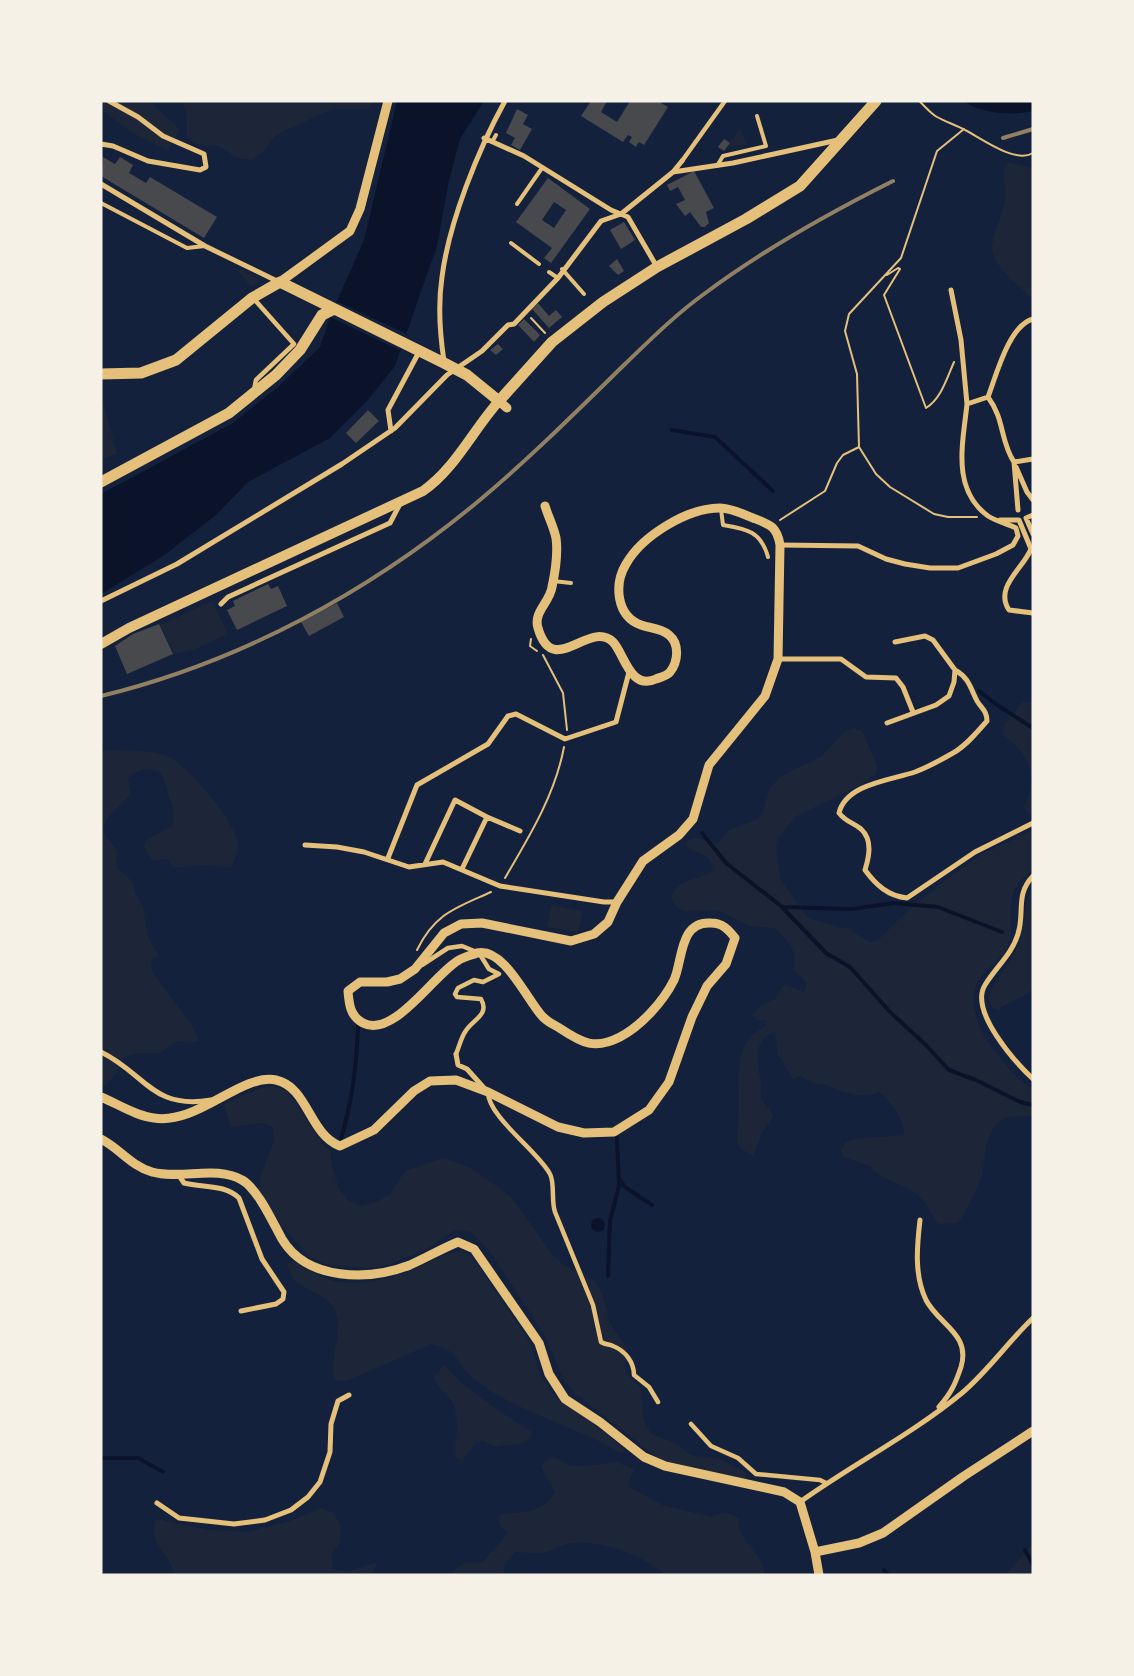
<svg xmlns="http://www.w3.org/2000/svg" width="1134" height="1676" font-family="'Space Grotesk',sans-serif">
<rect width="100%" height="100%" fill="#14213d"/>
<path fill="#1d2539" d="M 101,101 L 151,101 C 159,113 171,119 180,130 L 168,151 L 131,132 L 101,110 Z
M 182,101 L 373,101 L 368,109 L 332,109 L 276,135 L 263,152 L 251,160 L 237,158 L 219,146 L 198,145 L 187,137 L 187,116 Z
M 740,128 L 746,144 L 728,147 Z
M 1007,162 L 1033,168 L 1033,299 C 1020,286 990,266 992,245 C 994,230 1003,215 1005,200 C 1007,187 1000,174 1007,162 Z
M 241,269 L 260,280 L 251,287 L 238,271 Z
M 101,394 L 117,454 L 101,459 Z
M 212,601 L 228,634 L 193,650 L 174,654 L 160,625 Z
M 1023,702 L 1033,702 L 1033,813 L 1029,813 L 1023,807 C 1042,778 1028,752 1002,734 L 1004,725 Z
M 854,728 L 862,731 L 877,765 L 876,774 L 860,785 L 795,817 L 778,838 L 776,847 L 780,878 L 806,916 L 814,920 L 849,929 L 870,943 L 878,940 L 903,915 L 947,879 L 982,854 L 1033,830 L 1033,869 C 1028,874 1021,879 1017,885 C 1005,902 1015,926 1009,944 C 1004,958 987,967 979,979 C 957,1018 1006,1068 1033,1091 L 1033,1115 C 1022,1118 1007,1114 999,1122 C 984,1134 986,1157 982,1174 C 977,1189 967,1210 958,1223 L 940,1224 L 934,1218 L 924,1201 L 911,1190 L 881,1176 L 868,1165 L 843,1157 L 841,1149 L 846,1142 L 853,1139 L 904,1135 C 906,1123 889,1098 879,1092 C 859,1101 844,1091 826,1085 C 822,1084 818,1085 814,1083 C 809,1082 805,1078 800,1076 L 793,1079 L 778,1054 L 775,1032 C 752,1038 757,1064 761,1082 C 762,1087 760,1092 761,1097 C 764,1105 771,1108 773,1117 L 761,1135 L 753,1156 L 740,1148 L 737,1141 C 738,1128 739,1115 739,1102 C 739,1071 734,1041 766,1026 L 764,1020 L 757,1020 L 752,1015 L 762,1005 L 776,999 L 782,986 L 789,986 L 803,992 L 807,986 L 804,979 L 793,970 C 800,952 787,939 774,928 L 749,926 L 718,910 L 683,911 L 676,906 L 671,899 C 678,875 698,883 713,870 C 712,856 702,853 689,850 L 685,842 C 698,834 704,842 718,843 L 729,830 L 755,820 L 762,814 L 770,788 L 781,776 L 821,757 L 845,731 Z
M 101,750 C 120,750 157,749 173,759 C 192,772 237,822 238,846 C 238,853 234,862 231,868 L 205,865 L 173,868 L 167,859 L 152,860 L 144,847 L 146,840 L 172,826 L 174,811 L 161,772 C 149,768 136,768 128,779 L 131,793 C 123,806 96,820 106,836 C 110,842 115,846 118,852 L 116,867 L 132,881 L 135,893 L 143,906 L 148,937 L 159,956 L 152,959 L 151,966 L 153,973 L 193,1027 L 199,1041 L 192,1043 L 178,1041 L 159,1053 L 137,1053 L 123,1058 L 115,1075 L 105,1086 L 101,1085 Z
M 1033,888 L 1033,988 C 1024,1000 1009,1000 998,1010 L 993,1008 L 988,998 C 995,978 1011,964 1019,944 C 1026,927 1022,904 1033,888 Z
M 551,905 L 583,911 L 578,932 L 547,927 Z
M 275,1086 L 288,1092 L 325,1147 L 331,1151 L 331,1163 L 339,1189 L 348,1200 L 362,1206 L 376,1202 L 389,1195 L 405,1171 L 443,1158 L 469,1167 L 501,1189 L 513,1199 L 551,1253 L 562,1264 L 595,1281 L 602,1294 L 610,1323 L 627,1348 L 625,1371 L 641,1389 L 644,1421 L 651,1434 L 679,1445 L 690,1455 L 720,1459 L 746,1473 L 746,1479 L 660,1460 L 575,1393 L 564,1380 L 544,1334 L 489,1250 L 470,1231 L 455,1230 L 423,1251 L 381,1267 L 358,1268 L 325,1264 L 310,1257 L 281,1225 L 259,1190 L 261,1175 L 275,1139 L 273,1127 L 261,1123 L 231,1127 L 224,1105 C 241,1095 255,1088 275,1086 Z
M 461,1251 L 471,1255 L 530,1342 L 539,1372 L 555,1397 L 563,1404 L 584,1416 L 625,1450 L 621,1453 C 577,1426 513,1411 474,1379 C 454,1363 464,1353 431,1344 L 349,1380 L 335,1381 C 327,1359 343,1338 337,1316 C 332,1294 307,1293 294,1279 C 291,1275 289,1269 287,1265 L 293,1261 C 308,1267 318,1278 334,1281 C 358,1286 385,1280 407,1272 C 426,1265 440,1254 461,1251 Z
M 444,1365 C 470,1393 500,1412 532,1432 L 531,1438 C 520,1448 509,1443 496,1447 L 483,1441 L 476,1443 L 462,1461 L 456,1458 C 453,1440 461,1426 454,1406 C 449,1393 436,1389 434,1376 Z
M 550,1457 L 557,1458 L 570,1466 L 586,1466 L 616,1462 L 634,1469 L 628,1486 L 662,1505 L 711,1517 L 725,1512 L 739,1518 C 739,1522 739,1529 741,1533 C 748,1548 765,1558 764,1575 L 666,1575 C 645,1556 600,1539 572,1543 C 562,1544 555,1550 546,1552 C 538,1555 525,1552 515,1552 L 505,1564 L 503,1575 L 450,1575 C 460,1562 467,1561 482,1563 L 508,1533 L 500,1525 L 499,1517 L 502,1514 C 525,1512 540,1513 555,1493 L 541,1466 Z
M 321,1508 L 334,1513 L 341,1527 L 340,1542 L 332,1554 L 333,1569 C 357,1576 358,1563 377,1564 L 372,1575 L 174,1575 C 171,1553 147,1545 156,1519 L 210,1530 L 248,1532 L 293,1520 Z
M 1033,1544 L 1033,1575 L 1005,1575 Z"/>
<path fill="#0b132b" d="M 397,101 L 484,101 L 460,139 L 448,185 L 437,246 L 395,366 L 368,400 L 330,438 L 248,482 L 216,515 L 163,556 L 101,594 L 101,494 L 233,423 L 278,387 L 320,347 L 330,317 L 364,240 Z
M 964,101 L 1033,101 L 1033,111 C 1012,116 981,114 964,101 Z
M591 1225a7 7 0 1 1 14 0a7 7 0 1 1-14 0Z"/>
<path fill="#14213d" d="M 338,302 L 407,334 L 399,350 L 330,317 Z"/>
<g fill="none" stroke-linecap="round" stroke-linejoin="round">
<path stroke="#0b132b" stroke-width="4" d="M 672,430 L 715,437 L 773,491
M 979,691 L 997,705 L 1033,728
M 702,833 L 726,863 L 781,906 L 826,953 L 850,967 L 891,1013 L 926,1045 L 949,1070 L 976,1080 L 1020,1102 L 1033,1105
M 782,907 L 852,909 L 894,903 L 938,907 L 1002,932
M 341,1139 C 352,1102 357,1063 358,1025
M 619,1179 L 625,1187 L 652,1205
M 608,1276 L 610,1221 L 619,1186 L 617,1137
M 101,1458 L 138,1458 L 163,1472
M 1025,1550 L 1033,1565
M 884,1570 L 888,1575"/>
</g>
<path fill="#48494c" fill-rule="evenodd" d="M 591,101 L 607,101 L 601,112 L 617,122 L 630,101 L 662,101 L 661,103 L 668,107 L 644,145 L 639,142 L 636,147 L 629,142 L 632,137 L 628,135 L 623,142 L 581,116 Z
M 517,109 L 528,115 L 523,124 L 532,129 L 520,150 L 511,145 L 515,138 L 506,133 Z
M 724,139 L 730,143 L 724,151 L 718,147 Z
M 103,157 L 115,164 L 120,157 L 133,165 L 129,173 L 146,183 L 150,177 L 217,217 L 204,238 L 101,176 Z
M 694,171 L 714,208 L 706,212 L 709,223 L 705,227 L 701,227 L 690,212 L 685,216 L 676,204 L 685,200 L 678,187 L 670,191 L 667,185 Z
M 548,178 L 590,209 L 551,263 L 544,258 L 552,248 L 516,222 ZM 554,202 L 566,210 L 554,228 L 542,220 Z
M 624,222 L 635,240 L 621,249 L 610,230 Z
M 617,259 L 624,271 L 618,275 L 609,266 Z
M 538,303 L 549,316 L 556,310 L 562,317 L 549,328 L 532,309 Z
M 524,319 L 540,335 L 534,342 L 518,325 Z
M 498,344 L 503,349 L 496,355 L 490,350 Z
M 368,410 L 379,421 L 356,443 L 346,433 Z
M 268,584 L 271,589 L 278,586 L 287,606 L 237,630 L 227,610 L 235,606 L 233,601 Z
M 337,603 L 344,617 L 309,636 L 301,622 Z
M 159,624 L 173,654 L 127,674 L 115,646 L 133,634 Z"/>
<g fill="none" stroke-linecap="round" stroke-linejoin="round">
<path stroke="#e5c07b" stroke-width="2" d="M 919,101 C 925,106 930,113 937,117 C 946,122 956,125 965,130 C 981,138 1015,164 1033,153
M 964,129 L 937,151 L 901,258 L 849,314 L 845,331 L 857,374 L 859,447 L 876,474 L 890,487 L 934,514 L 948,517 L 977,517
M 887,275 L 898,268 L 900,269 L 884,295 L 926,408 C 941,399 947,378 954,362
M 531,318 L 545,333
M 780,520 L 825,491 L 837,463 L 843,455 L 859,447
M 531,639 L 530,646 L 537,651
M 543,655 L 563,693 L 567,730
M 505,878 C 529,837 555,795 564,747
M 417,950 C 435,913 456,908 491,892"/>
<path stroke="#e5c07b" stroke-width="4" d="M 492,142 L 496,135
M 717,166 L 723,156 L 766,146 L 757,116
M 101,203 L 187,248 L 205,246
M 517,204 L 542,168
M 511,243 L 539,264
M 562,269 L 584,294
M 549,272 L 558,278
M 721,509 L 723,525 C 746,529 761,531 768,557
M 553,581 L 571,583"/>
<path stroke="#e5c07b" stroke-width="4.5" d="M 682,161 L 725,101
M 254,390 L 256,380 L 294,344 L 254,299
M 422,965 L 448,948 L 462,946 L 479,953 L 489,969 L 499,974 L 483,982 L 474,980 L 458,988 L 455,994 L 457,997 L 481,999 C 490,1015 473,1019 465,1032 C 461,1038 459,1047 456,1054
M 488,1092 C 488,1117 538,1151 550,1174 C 555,1183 551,1201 555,1212 L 593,1305 L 601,1342 C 606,1345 609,1344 613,1346 C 626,1351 634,1363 634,1375 L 649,1387 L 658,1402
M 691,1424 L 711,1446 L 738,1458 L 756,1474 L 820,1480 L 826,1483"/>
<path stroke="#e5c07b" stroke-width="5" d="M 484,138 L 524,156 L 611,210 L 628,217 L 657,267
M 101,144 L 113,146 L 148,161 L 200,170 L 206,167 L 204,154 L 163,136 L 138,117 L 109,101
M 673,172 L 682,161
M 101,184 L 205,246 L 279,282
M 951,290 L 961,340 L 967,404
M 444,361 C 440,335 438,304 442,277 C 449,222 478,150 505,101
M 988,397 C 1005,420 1000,441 1014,462 L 1033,459
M 391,431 L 388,410 L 419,352
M 1014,462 L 1018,510
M 1016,467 L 1027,492 L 1033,500
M 1033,515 L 1026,518 L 1033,534
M 1000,520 L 1019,520 L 1031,549 C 1023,569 994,587 1009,610 L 1033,613
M 780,545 L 858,546 L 886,559 L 905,564 L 930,568 L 958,568 L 996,554 L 1013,545 L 1018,536 L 1016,528 C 1007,524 996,521 988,516 C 951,489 963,443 967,404 L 988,397 C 996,376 1009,325 1033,319
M 101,601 L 177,564 L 342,464 L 395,428 L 447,375 L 482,351 L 508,325 L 514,324 L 558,278 L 601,221 L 621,214 L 673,172 L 733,163 L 838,140
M 221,604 L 228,597 L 390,523 L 401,502
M 778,659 L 841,659 L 866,677 L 896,678 L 903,687 L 913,712
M 955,670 C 969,678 970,687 977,701 C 982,709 987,711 987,721 C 977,732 966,746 953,753 C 941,760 928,767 915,772 C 891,780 846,784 839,813 C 847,823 853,822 861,829 C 873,840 869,857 865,870 C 876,885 888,896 907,898 L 975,852 L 1033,823
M 887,723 L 936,705 L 949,696 L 954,682 L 955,670 L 933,640 L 925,636 L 895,642
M 305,845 L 337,847 L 364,852 L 409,867 L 443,862 L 500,886 L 604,902 L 617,902
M 388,858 L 417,785 L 488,744 L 508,716 L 516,714 L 565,739 L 616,722 L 629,672
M 425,864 L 455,800 L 487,817
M 462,869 L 487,817 L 520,831
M 1033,876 C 1015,895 1025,912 1018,934 C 1012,954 996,967 985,985 C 969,1011 1015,1062 1033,1079
M 101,1052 C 146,1074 152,1110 211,1100
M 456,1054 L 458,1065 L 467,1069 L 484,1088
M 178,1174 L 184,1183 C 203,1188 225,1184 239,1198 L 262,1259 L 284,1292 L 283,1299 L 276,1304 L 241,1311
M 920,1220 C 917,1246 914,1275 926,1300 C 939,1325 971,1334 961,1367 C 955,1385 951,1393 939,1407
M 800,1502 C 853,1464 911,1435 962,1393 C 988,1371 1008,1342 1033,1318
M 157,1503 L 179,1518 L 234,1524 L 265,1520 L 291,1510 L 308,1497 L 320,1482 L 330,1452 L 331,1424 L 338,1401 L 349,1395"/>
<path stroke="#e5c07b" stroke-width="9" d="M 280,282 L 350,231 L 360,209 L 388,101
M 499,401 L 507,408
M 101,1097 C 118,1104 136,1116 154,1118 C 198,1125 241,1073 276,1080 C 308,1087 309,1134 340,1146 L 374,1130 L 414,1091 L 430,1081 L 456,1080 L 488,1092 L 558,1127 L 584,1133 L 614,1132 L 649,1110 L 669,1082 L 692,1017 L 707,986 L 726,964 L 735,938 C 728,929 722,923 711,923 C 679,921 683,960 674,980 C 663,1002 641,1026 620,1037 C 595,1050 582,1043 561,1029 C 555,1025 547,1022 542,1016 C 527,1000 504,947 477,953 C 472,955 464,957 459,960 C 435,973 394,1039 363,1023 C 350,1016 349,1004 348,991 L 360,982 L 387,982 L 400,979 L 415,969 L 444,933 L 461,924 L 482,923 L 571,941 L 594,934 L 608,922 L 617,902 L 643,861 L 679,835 L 693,819 L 709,765 L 765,696 L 778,659 L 780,545 C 777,526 769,524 753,518 C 743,514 731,508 720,508 C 687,508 642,536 626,564 C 614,584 616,616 641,625 C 651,629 659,627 669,635 C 680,644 678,662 670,672 C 667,676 661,677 656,679 C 630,691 624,653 613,642 C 589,619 553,680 538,628 C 533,612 550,602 552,587 C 555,573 558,552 556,538 C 554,528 548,516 545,506
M 101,1139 C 119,1148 131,1166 152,1172 C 181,1180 216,1165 242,1180 C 258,1189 273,1223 282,1239 C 307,1281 369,1281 410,1265 C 426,1258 441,1249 458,1242 L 474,1249 L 539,1343 L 549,1374 L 565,1399 L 600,1422 L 644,1457 L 665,1466 L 784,1492 L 800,1502 L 815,1552 L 819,1575
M 815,1552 L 859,1543 L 883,1533 L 964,1476 L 1033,1431"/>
<path stroke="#e5c07b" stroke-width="10" d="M 101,644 L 129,628 L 423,491 C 455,469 473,430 499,401"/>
<path stroke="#e5c07b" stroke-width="11" d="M 101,374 L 141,373 L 176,360 L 252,298 L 280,282 L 444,363 L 467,375 L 499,401 L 552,342 L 603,302 L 657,267 L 746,219 L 800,186 L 876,101
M 101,482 L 229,413 L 276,375 L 300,350 L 322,315 L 334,309"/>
<path stroke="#918062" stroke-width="4" d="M 1003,138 L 1033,129
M 101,696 C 241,662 371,591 481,499 C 531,457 578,410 625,364 C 650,340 675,315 704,294 C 763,250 827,214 893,181"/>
</g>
<rect width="1134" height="1676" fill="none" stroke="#f6f1e7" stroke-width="205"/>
</svg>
